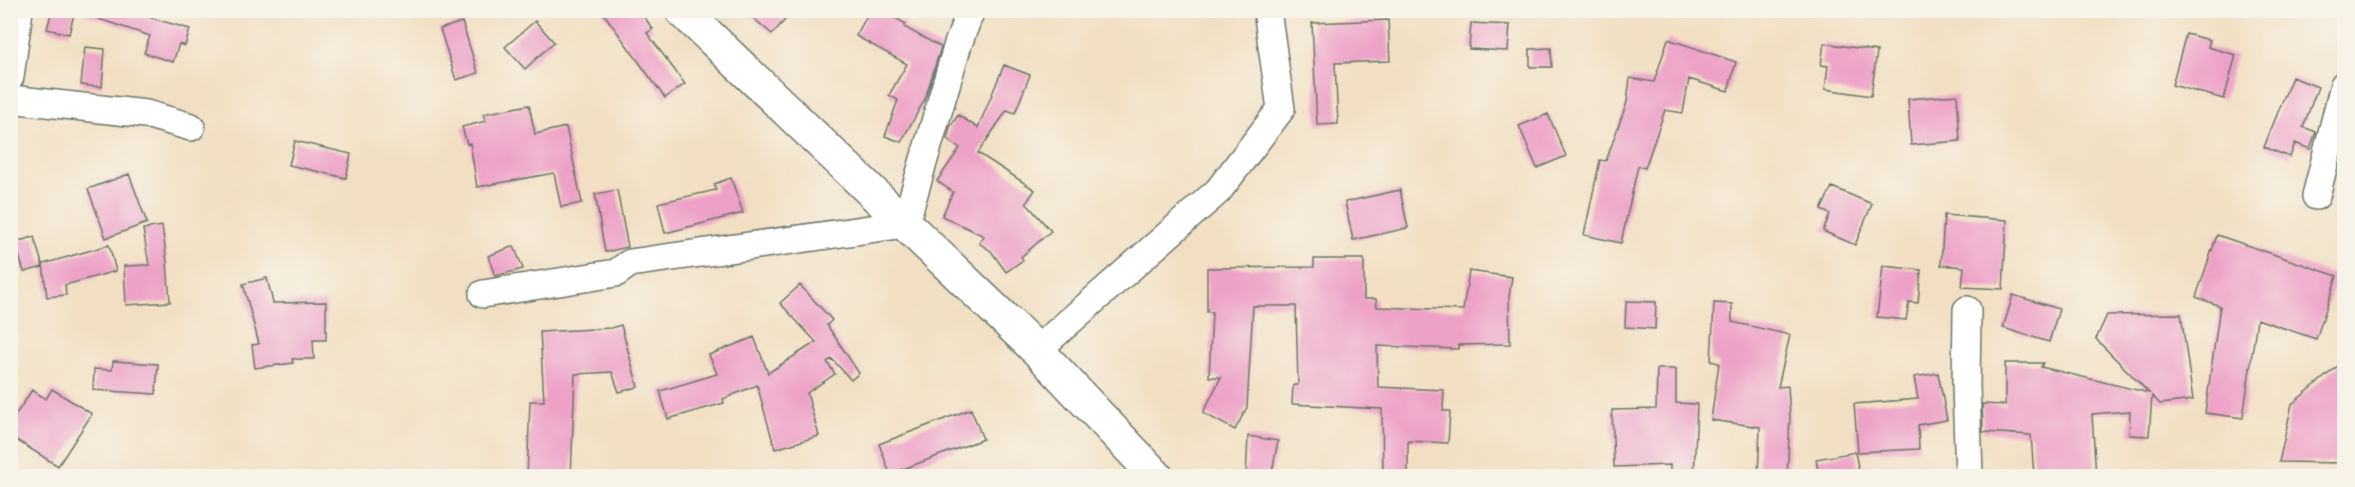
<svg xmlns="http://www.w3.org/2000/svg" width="2355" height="487" font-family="Mali,sans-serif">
<rect width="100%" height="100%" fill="#f7f3e8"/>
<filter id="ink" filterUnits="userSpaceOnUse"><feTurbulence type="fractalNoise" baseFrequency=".0167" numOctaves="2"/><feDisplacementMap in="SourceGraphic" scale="12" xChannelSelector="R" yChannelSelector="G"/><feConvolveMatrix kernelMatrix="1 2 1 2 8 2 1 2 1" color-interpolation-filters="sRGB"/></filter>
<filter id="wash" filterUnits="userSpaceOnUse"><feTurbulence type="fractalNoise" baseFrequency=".008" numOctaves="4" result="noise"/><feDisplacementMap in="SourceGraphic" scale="24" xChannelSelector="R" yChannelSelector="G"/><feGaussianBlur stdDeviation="1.35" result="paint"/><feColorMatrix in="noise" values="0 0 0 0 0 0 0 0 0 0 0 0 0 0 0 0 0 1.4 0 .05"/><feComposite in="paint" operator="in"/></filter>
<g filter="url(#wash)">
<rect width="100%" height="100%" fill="#f2dfc3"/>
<g id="blocks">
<path fill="#eda1c7" d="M 52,10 L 75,10 L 69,34 L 47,29 Z
M 84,10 L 142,10 L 141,15 L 190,29 L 185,46 L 179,44 L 173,62 L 144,53 L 150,36 L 84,14 Z
M 601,10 L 639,10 L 653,29 L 647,33 L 685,84 L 665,98 Z
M 744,10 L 775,10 L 785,20 L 772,34 Z
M 870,10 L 881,10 L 906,24 L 904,27 L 941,47 L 925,99 L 901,142 L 885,136 L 898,100 L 889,95 L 907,64 L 856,36 Z
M 1388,20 L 1390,61 L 1335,63 L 1338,124 L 1317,125 L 1312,23 Z
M 535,21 L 554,42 L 525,69 L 505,47 Z
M 462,22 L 478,73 L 456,80 L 440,29 Z
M 1471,23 L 1510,25 L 1508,51 L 1469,49 Z
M 2186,34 L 2210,40 L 2208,47 L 2236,55 L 2224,99 L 2172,85 Z
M 1668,39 L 1736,62 L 1728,91 L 1689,79 L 1683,113 L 1665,110 L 1645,168 L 1638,166 L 1621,243 L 1584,235 L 1600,160 L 1606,161 L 1627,102 L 1630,78 L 1654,82 Z
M 1824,43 L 1877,51 L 1871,96 L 1825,89 L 1828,66 L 1821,65 Z
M 85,47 L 105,49 L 102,87 L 81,85 Z
M 1551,48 L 1552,67 L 1530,67 L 1530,49 Z
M 1004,65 L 1030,75 L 1015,113 L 1007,110 L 978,153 L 1035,190 L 1026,203 L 1051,231 L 1021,257 L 1023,260 L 1006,272 L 991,251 L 979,243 L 984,236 L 942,216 L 953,192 L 937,181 L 960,148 L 947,139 L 950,127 L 958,115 L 978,128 Z
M 2292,77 L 2318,87 L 2303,127 L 2316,132 L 2310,149 L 2295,143 L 2290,157 L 2264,147 Z
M 1957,95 L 1960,141 L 1911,145 L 1908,99 Z
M 529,105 L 535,134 L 566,127 L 582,203 L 561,207 L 554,173 L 477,187 L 470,143 L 467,144 L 462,127 L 486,121 L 483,114 Z
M 1548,114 L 1566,156 L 1537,168 L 1519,126 Z
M 295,141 L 351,154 L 346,178 L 289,165 Z
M 129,174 L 147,223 L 106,238 L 88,189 Z
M 731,178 L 743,213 L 665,233 L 658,203 L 716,190 L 714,184 Z
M 1832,187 L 1872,204 L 1855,245 L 1823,231 L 1830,214 L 1821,210 Z
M 617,190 L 628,247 L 605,252 L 595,194 Z
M 1400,190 L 1408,228 L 1353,240 L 1345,202 Z
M 1944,215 L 2007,220 L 2003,289 L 1962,287 L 1964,267 L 1941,265 Z
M 162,226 L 167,262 L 170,302 L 126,305 L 124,266 L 149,265 L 143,229 Z
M 2217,235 L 2337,276 L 2316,339 L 2257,319 L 2243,418 L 2205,413 L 2220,306 L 2196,297 Z
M 34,237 L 43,267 L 24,272 L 15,242 Z
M 109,245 L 116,271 L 65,285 L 66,295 L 47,297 L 43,264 Z
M 514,246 L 523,269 L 495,276 L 488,256 Z
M 1314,259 L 1364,259 L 1364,299 L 1376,299 L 1377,307 L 1463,310 L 1469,271 L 1512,277 L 1509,297 L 1510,344 L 1458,345 L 1458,349 L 1377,346 L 1378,387 L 1444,390 L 1443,411 L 1450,411 L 1448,443 L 1408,441 L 1408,477 L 1383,477 L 1382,409 L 1292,404 L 1293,385 L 1298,385 L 1296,306 L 1253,306 L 1247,407 L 1235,430 L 1203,413 L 1221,377 L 1209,377 L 1212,312 L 1207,312 L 1207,268 L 1314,267 Z
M 1883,266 L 1921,270 L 1918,303 L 1909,302 L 1906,320 L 1877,317 Z
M 267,278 L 273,303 L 326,302 L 326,340 L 313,340 L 314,359 L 292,359 L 293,363 L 255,368 L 252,345 L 259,344 L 243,284 Z
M 800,285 L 832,320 L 827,325 L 859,373 L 851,380 L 832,359 L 827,362 L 835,374 L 807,393 L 819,436 L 775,449 L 757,385 L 723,399 L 724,403 L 668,419 L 660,391 L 717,374 L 709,355 L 754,337 L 768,373 L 816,342 L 780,303 Z
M 2013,295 L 2059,309 L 2049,342 L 2003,328 Z
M 1626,301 L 1656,302 L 1655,329 L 1625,327 Z
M 1714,303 L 1732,304 L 1732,322 L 1790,335 L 1778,387 L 1788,386 L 1790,417 L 1787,477 L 1758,477 L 1760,427 L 1711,420 L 1719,363 L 1711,361 Z
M 2181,314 L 2193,400 L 2160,404 L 2152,396 L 2149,436 L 2129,435 L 2130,411 L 2092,414 L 2096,477 L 2034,477 L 2031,435 L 1983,432 L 1982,404 L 2005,405 L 2005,363 L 2043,363 L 2041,367 L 2149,393 L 2096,339 L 2107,315 Z
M 621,325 L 638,387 L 619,392 L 612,372 L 575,374 L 571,477 L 527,477 L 530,401 L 544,401 L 540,332 L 611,328 Z
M 113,361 L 158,364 L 156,394 L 93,390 L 94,369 L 112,370 Z
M 2344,361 L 2344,463 L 2279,462 L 2292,404 Z
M 1657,369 L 1676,369 L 1676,403 L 1697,404 L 1694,477 L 1670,477 L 1670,465 L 1614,467 L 1612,410 L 1656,409 Z
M 1938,373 L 1947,420 L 1918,425 L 1919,449 L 1858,452 L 1854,404 L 1918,399 L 1914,377 Z
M 52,389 L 92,414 L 58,466 L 10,436 L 10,423 L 32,390 L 46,399 Z
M 971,409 L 983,439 L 890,474 L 879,444 Z
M 1248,436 L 1278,441 L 1271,477 L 1246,477 Z
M 1855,452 L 1860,477 L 1819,477 L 1816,459 Z"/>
</g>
</g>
<g filter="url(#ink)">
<use href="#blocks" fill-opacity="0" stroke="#697666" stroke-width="1.5"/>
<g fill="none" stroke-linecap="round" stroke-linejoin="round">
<g stroke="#697666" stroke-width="30">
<path id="minor" d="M 10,77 L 19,10
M 10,99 L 146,114 L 191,127
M 2316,196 L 2344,85
M 483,294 L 616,273 L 630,263 L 905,224 L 958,44 L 971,10
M 1967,310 L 1966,386 L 1969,476
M 1037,350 L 1218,191 L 1281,109 L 1267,10"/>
</g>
<g stroke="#697666" stroke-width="36">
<path id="primary" d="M 682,10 L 1037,350 L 1156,476"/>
</g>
<use href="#minor" stroke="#fff" stroke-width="27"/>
<use href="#primary" stroke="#fff" stroke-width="33"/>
</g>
</g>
<rect width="2355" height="487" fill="none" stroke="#f7f3e8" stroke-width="36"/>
</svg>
